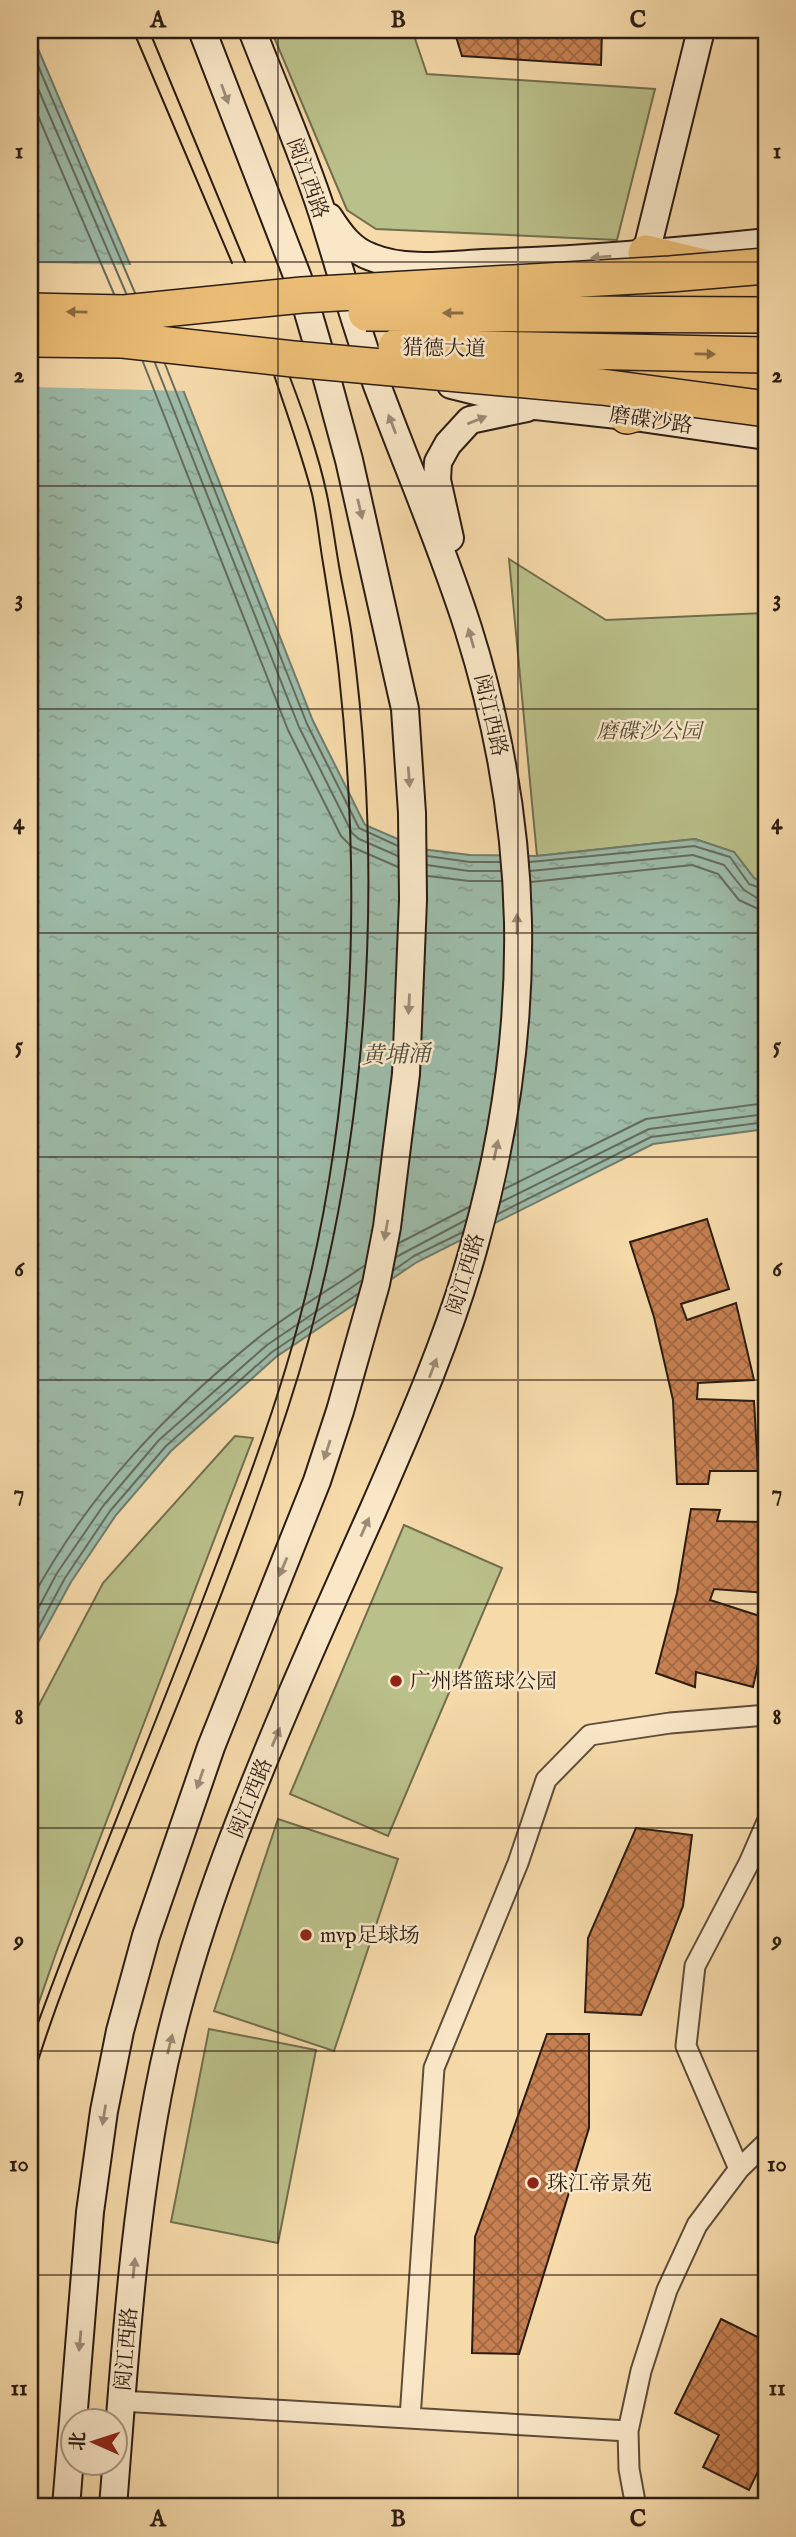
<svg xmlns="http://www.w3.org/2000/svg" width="796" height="2537" font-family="'IM FELL English','Noto Serif SC',serif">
<defs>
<pattern id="water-ripples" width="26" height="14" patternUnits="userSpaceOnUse" patternTransform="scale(1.75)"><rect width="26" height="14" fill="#9dbba9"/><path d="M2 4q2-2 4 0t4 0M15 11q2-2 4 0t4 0" fill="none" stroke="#87a091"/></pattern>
<pattern id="building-cross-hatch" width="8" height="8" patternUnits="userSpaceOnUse" patternTransform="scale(1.75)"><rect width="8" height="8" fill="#c78051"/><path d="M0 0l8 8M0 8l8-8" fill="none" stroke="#a26842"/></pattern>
</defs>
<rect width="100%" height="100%" fill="#f6daaa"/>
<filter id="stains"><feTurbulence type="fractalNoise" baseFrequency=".00286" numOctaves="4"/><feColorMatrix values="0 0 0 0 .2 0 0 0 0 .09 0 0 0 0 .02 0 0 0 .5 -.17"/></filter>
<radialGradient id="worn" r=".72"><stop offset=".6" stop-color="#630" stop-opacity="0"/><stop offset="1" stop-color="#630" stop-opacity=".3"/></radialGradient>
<path fill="#bac08a" stroke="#726e4e" stroke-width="2" d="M 271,30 L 412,30 L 427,74 L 655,89 L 617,240 L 376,229 L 347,210 Z
M 509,559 L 606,620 L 764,613 L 766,616 L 766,885 L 754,878 L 734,852 L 695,839 L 537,856 Z
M 235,1436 L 253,1438 L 56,1953 L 30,2028 L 30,1722 L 103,1583 Z
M 404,1525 L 502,1568 L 388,1836 L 290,1794 Z
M 278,1819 L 398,1859 L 334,2051 L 214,2011 Z
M 209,2029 L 316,2050 L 278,2243 L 171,2222 Z"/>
<path fill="url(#water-ripples)" stroke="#6f7b6d" stroke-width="2" d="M 30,30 L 178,377 L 313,721 L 365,825 L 421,849 L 470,855 L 537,856 L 695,839 L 734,852 L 754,878 L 766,885 L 766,1129 L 653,1144 L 417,1262 L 276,1357 L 171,1451 L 116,1515 L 71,1582 L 30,1657 Z"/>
<path fill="#f6daaa" d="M 30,263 L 134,265 L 188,391 L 30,387 Z"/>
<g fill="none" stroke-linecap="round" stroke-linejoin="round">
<path stroke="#646c5e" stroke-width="2" d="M 30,47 L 135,293
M 30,70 L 126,293
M 30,97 L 114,294
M 143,362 L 288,730 L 341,836 L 352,847 L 398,867
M 155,363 L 299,727 L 352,833 L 359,839 L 398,856
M 165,364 L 307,724 L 359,828 L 398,846
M 427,856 L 470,862 L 500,862
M 530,862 L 694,846 L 730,857 L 749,884 L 766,890
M 427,865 L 469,871 L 501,871
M 530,871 L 693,855 L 724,865 L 744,890 L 757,898 L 766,899
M 428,876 L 469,881 L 501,881
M 531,882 L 692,865 L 718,874 L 739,900 L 756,908 L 766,910
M 504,1189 L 646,1119 L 766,1103
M 501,1202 L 649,1129 L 766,1114
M 498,1214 L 651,1137 L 766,1122
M 399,1243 L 469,1207
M 396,1257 L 466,1220
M 394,1270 L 414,1256 L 463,1232
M 30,1602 C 88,1494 163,1415 258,1338 C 291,1312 329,1290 364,1266
M 30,1624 L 57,1573 L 103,1506 L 159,1440 L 267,1345 L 361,1281
M 30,1643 L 65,1578 L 110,1511 L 166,1446 L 272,1352 L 358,1294"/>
</g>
<path fill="url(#building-cross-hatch)" stroke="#2b1c13" stroke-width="2" d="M 454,30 L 602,30 L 601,65 L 462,56 Z
M 707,1219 L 729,1289 L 681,1304 L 687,1320 L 736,1303 L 754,1380 L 698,1383 L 697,1399 L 754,1401 L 758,1471 L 710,1471 L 708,1484 L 677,1484 L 673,1400 L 654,1317 L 630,1242 Z
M 691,1509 L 720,1510 L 717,1521 L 766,1522 L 766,1593 L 714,1589 L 710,1600 L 766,1618 L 766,1629 L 753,1687 L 696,1672 L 695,1687 L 656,1673 L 677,1593 Z
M 636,1828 L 692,1835 L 683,1906 L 641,2015 L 585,2012 L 588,1938 Z
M 547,2034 L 589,2034 L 589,2128 L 519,2354 L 472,2353 L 475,2237 Z
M 721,2319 L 766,2341 L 766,2455 L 749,2490 L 703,2467 L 719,2435 L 675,2413 Z"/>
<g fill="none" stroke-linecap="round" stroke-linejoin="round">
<g stroke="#5e4c39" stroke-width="23">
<path id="street" d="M 739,2169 L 686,2046 L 695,1966 L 749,1863 L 766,1824
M 121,2401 L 628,2431
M 410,2418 L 434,2068 L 518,1863 L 546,1780 L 590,1735 L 670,1723 L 766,1715
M 636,2507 L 629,2469 L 628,2431 L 641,2371 L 667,2290 L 697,2225 L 739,2169 L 766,2143"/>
</g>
<g stroke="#2b1c13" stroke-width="30">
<path id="secondary" d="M 329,217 C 340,234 351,250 371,257 C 404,271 447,265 483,263 C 577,260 672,252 766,242
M 646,253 L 701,30
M 451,385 L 536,406 L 627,416 L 766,436
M 450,538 L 437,480 L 438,462 L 448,444 L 470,420 L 527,408
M 66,2507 L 90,2212 L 104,2111 L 120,2031 L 146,1936 L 211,1747 L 317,1481 L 340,1411 L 376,1284 L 387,1227 L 406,1074 L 413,900 L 412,813 L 405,709 L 349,460 L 320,353 L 298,278 L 202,30
M 113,2507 C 124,2369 132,2230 158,2094 C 173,2014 198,1933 226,1857 C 270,1739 322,1624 373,1510 C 411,1423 450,1335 475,1243 C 504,1139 520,1030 518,922 C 516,822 498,723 468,628 C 442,546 407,466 377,385 C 356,328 340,269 322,212 C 302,150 275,90 252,30"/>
</g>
<g stroke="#2b1c13" stroke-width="38">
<path id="highway" d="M 646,253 L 708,268
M 766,289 L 611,293 L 583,300 L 569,318 L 568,336 L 575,357 L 587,367 L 766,383
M 30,311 L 124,313
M 30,339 L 123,340
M 627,416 L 693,398"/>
</g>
<use href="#street" stroke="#f9e7c8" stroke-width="19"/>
<use href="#secondary" stroke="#f9e7c8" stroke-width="26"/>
<use href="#highway" stroke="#ebbd75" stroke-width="35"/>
<path stroke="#2b1c13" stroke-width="2" d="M 133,30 L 232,263
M 149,30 L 245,262
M 30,2045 C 88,1883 156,1725 216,1565 C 241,1499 266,1434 286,1367 C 353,1145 364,905 339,675 C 335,637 329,600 323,563 C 319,540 317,516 312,494 C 301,452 286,411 272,369
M 30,2087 C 56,1998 93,1913 128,1827 C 184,1689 242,1550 288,1408 C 368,1164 386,891 352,637 C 349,613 343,590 339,566 C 335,543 332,519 327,495 C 318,452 302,409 286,367"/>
<g stroke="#2b1c13" stroke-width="38" stroke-linecap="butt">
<path id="highway-bridge" d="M 124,313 L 302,295 L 670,274 L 766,266
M 366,313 L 766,315
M 123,340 L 293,359 L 602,387 L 766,409
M 396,347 L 766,355"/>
</g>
<use href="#highway-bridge" stroke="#ebbd75" stroke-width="35"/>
</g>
<defs><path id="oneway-solid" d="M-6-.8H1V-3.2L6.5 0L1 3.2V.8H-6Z" transform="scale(1.75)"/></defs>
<g fill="#9c8c77">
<use href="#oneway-solid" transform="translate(225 94) rotate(70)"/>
<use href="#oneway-solid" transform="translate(601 257) rotate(175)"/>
<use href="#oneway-solid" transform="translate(477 420) rotate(-22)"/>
<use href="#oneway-solid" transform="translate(392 424) rotate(-111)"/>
<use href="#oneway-solid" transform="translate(360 509) rotate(77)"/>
<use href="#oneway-solid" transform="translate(471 638) rotate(-106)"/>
<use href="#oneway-solid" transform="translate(409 777) rotate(86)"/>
<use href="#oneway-solid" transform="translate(517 924) rotate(-91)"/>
<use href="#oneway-solid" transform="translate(409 1004) rotate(93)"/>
<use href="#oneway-solid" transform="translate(496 1150) rotate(-78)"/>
<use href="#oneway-solid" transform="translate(386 1230) rotate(100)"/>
<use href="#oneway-solid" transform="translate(433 1368) rotate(-69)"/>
<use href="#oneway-solid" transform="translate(327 1450) rotate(108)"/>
<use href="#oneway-solid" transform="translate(365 1527) rotate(-66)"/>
<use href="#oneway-solid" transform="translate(283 1567) rotate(113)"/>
<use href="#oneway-solid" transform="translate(276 1737) rotate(-67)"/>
<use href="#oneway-solid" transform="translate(200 1779) rotate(109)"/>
<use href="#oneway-solid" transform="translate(170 2044) rotate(-76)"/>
<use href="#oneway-solid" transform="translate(104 2115) rotate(99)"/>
<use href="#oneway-solid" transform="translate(134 2268) rotate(-84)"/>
<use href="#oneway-solid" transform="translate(80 2341) rotate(95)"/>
</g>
<g fill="#8b6c44">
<use href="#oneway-solid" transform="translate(77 312) rotate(-179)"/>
<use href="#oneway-solid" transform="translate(453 313) rotate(-180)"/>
<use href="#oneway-solid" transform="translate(705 354) rotate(1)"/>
</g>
<path fill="none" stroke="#2b1c13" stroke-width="2" stroke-opacity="0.55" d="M 278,30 L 278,2507M 518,30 L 518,2507M 30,262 L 766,262M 30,486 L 766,486M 30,709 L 766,709M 30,933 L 766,933M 30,1157 L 766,1157M 30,1380 L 766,1380M 30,1604 L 766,1604M 30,1828 L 766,1828M 30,2051 L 766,2051M 30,2275 L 766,2275"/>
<g fill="#8f2418" stroke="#f9e7c8" stroke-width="2.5">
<circle cx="396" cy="1681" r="7"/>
<circle cx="306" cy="1935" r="7"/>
<circle cx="533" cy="2183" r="7"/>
</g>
<g text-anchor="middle" stroke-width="5" stroke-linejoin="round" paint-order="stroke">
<g font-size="21" fill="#2b1c13" stroke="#f9e7c8">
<text transform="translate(308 178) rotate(70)" y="7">阅江西路</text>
<text transform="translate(444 348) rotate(1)" y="7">猎德大道</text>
<text transform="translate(651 420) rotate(8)" y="7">磨碟沙路</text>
<text transform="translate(491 715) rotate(77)" y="7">阅江西路</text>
<text transform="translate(465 1274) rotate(-73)" y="7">阅江西路</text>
<text transform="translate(250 1798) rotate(-68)" y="7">阅江西路</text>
<text transform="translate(126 2349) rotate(-85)" y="7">阅江西路</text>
</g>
<g font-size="21" font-style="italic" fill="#564d37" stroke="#f9e7c8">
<text x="649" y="738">磨碟沙公园</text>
</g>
<g font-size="21" fill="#2b1c13" stroke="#f9e7c8" text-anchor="start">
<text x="410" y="1688">广州塔篮球公园</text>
<text x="320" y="1942">mvp足球场</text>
<text x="547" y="2190">珠江帝景苑</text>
</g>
<g font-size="23" font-style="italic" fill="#4d4c40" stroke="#f9e7c8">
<text transform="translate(396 1054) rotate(-2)" y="8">黄埔涌</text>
</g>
</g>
<rect width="796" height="2537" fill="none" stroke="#f6daaa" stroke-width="77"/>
<g transform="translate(94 2442) rotate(273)"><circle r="33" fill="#f9e7c8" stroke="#a79680" stroke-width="2"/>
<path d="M0-5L12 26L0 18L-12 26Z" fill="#8f2418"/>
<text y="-10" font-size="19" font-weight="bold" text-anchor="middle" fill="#2b1c13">北</text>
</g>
<rect x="38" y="38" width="720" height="2460" fill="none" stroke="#2b1c13" stroke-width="2.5"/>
<g font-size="23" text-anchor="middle" font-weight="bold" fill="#2b1c13">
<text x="158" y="27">A</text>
<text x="398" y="27">B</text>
<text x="638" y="27">C</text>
<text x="19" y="158">1</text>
<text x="777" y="158">1</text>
<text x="19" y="382">2</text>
<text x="777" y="382">2</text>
<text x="19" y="606">3</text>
<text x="777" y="606">3</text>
<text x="19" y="829">4</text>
<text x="777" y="829">4</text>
<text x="19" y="1053">5</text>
<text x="777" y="1053">5</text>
<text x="19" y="1276">6</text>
<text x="777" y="1276">6</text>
<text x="19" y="1500">7</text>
<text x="777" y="1500">7</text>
<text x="19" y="1724">8</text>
<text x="777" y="1724">8</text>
<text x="19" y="1947">9</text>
<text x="777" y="1947">9</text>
<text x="19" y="2171">10</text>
<text x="777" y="2171">10</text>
<text x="19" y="2395">11</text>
<text x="777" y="2395">11</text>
<text x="158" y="2526">A</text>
<text x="398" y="2526">B</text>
<text x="638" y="2526">C</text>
</g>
<rect width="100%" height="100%" filter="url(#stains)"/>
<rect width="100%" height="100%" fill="url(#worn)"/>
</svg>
